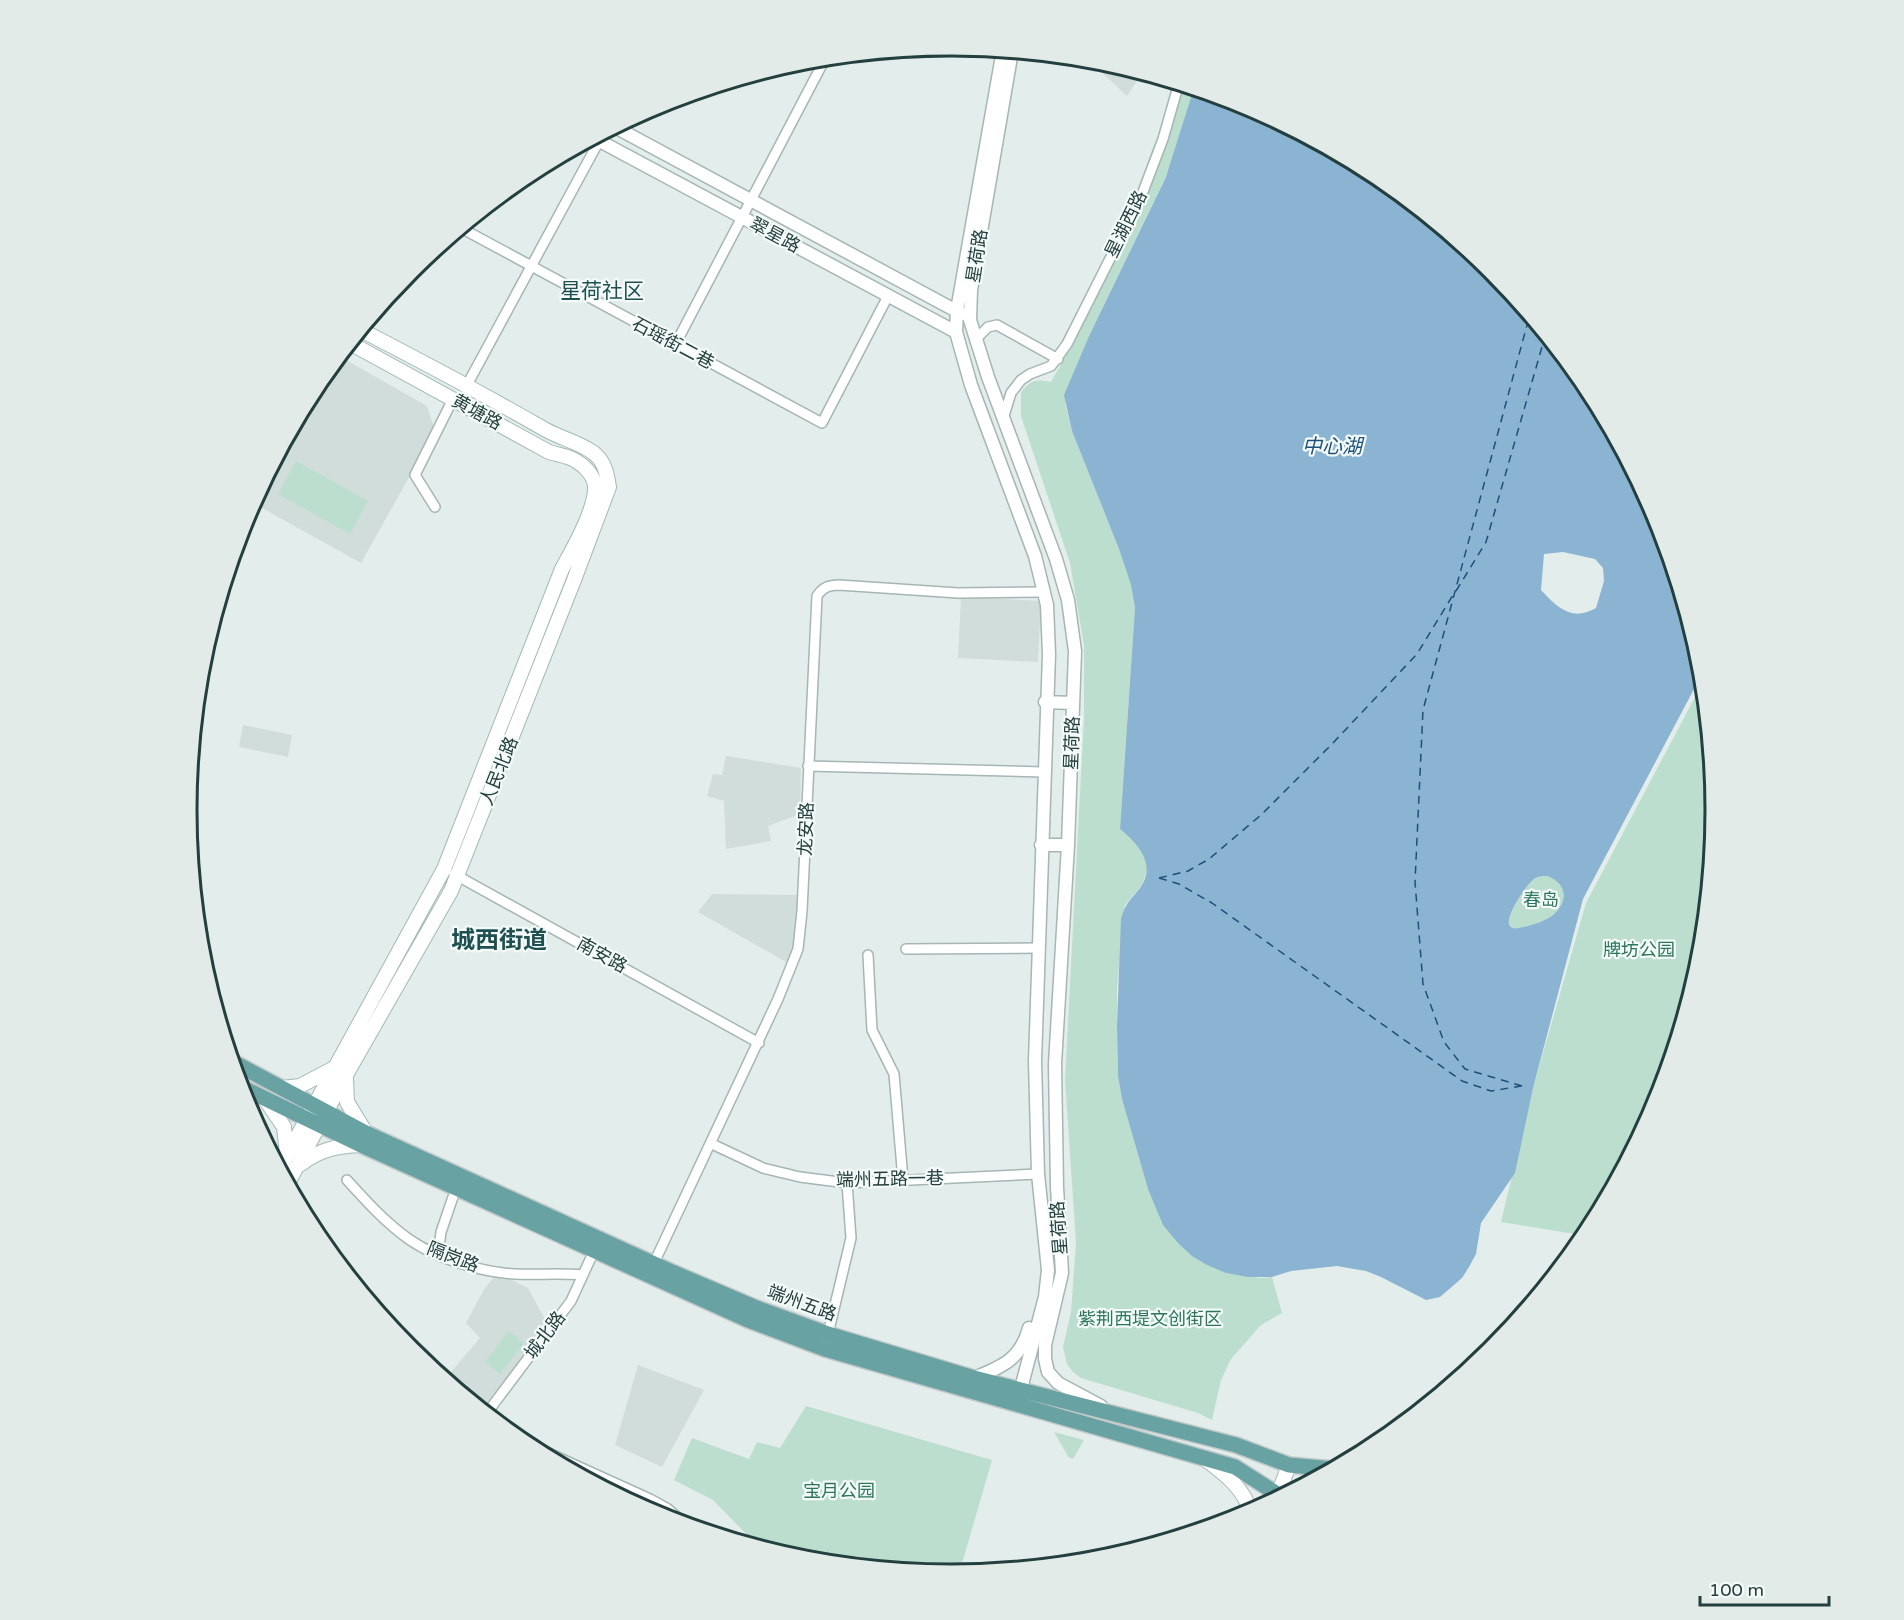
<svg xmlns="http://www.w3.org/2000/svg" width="1904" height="1620" font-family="'Varela Round','Noto Sans SC',sans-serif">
<rect width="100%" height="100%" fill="#e3edec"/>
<path fill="#d1dddb" d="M 1086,58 L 1102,60 L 1143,72 L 1127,96 Z
M 339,356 L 427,406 L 435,431 L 361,563 L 253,503 L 316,385 Z
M 961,597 L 1041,601 L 1038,662 L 958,658 Z
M 243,725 L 292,735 L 288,757 L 239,747 Z
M 726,756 L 801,768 L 800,814 L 768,826 L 771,841 L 726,849 L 724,801 L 707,796 L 713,774 L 722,775 Z
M 712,894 L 798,895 L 797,938 L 788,963 L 698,912 Z
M 497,1273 L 528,1288 L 549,1327 L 484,1408 L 446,1378 L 480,1338 L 466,1323 L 483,1291 Z
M 638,1365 L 704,1390 L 662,1467 L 615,1445 Z"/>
<path fill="#bcdecf" d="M 1184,85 L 1194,88 L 1170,168 L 1090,334 L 1065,403 L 1072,431 L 1119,549 L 1131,585 L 1135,608 L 1120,829 L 1139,846 L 1146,861 L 1147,870 L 1142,885 L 1125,905 L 1117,988 L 1117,1025 L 1118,1076 L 1122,1099 L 1148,1189 L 1226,1273 L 1261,1278 L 1272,1277 L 1282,1313 L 1261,1325 L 1231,1359 L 1221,1380 L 1212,1420 L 1198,1413 L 1081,1378 L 1073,1372 L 1067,1364 L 1063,1347 L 1071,1312 L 1076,1243 L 1065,1080 L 1084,717 L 1084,645 L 1070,563 L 1021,416 L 1021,392 C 1032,380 1034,379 1051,382 L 1060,366 L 1162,151 Z
M 296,461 L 368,501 L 350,534 L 278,494 Z
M 1704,680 L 1717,810 L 1702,960 L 1659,1103 L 1587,1236 L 1501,1222 L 1533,1088 L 1586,903 Z
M 1548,876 C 1567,883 1569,901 1553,915 C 1544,922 1530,927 1519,928 C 1492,933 1526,885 1534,879 C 1538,876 1543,876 1548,876 Z
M 509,1331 L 524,1343 L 500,1374 L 485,1362 Z
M 806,1406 L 992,1460 L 959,1574 L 802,1560 L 759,1547 L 713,1500 L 674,1480 L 692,1438 L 749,1459 L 757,1442 L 780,1448 Z
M 1054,1432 L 1084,1440 L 1073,1459 L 1069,1458 Z"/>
<path fill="#8bb3d2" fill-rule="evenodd" d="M 1194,88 L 1245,103 L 1377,174 L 1493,269 L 1588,385 L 1659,518 L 1702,661 L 1703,672 L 1583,899 L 1533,1088 L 1515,1173 L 1481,1223 L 1476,1254 L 1469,1267 L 1462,1278 L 1440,1297 L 1426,1300 L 1381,1277 L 1366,1271 L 1337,1266 L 1291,1271 L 1272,1277 L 1248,1277 L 1226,1273 L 1207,1265 L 1192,1256 L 1178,1243 L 1163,1225 L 1148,1189 L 1122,1099 L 1118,1076 L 1117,1025 L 1121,919 C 1126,902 1130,901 1140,888 C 1157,864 1138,844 1120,829 L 1135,608 L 1131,585 L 1119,549 L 1072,431 L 1064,395 L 1090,334 L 1166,177 ZM 1563,552 L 1595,559 L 1603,568 L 1604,581 L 1596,608 C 1572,622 1558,608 1541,590 L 1544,554 ZM 1547,876 C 1567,883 1569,901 1553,915 C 1544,922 1530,926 1519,928 C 1492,933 1526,885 1534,879 C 1538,876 1543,876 1547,876 Z"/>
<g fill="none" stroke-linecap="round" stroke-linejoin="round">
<path stroke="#1c517c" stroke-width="1.5" stroke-dasharray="8 6" stroke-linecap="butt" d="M 1456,591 L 1486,542 L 1546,333
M 1159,878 L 1188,871 L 1209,859 L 1261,815 L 1332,744 L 1417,654 L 1453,595
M 1159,878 L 1179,884 L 1212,903 L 1462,1081 L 1491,1091 L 1521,1086
M 1522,1086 L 1465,1069 L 1444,1042 L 1423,984 L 1415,882 L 1423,710 L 1530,314"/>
<g stroke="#a6b5b5" stroke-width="12">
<path id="minor" d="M 461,228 L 822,423 L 888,296
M 976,339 L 988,327 L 997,325 L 1058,359
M 675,345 L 826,57
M 467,385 L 599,141
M 1003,419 L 1011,393 L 1021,380 L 1030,374 L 1051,366 L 1067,344 L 1141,197 L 1163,139 L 1179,83
M 435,507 L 415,475 L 453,399
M 808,766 L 1043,772
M 454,874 L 759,1043
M 906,949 L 1038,948
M 868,955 L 872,1030 L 894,1074 L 903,1180
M 712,1144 L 763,1168 L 800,1177 L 847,1183 L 1038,1174
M 347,1180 C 367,1202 386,1223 410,1240 C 438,1259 481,1272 514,1274 C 537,1275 560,1273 583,1275
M 438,1254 L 441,1232 L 453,1197
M 654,1263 L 778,999 L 798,949 L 802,911 L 817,596 C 823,587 829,585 839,585 L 958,593 L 1044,592
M 828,1334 L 851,1238 L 847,1183
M 487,1413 L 571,1301 L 594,1251
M 520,1440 L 650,1499 L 668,1509 L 686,1525"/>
</g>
<g stroke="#a6b5b5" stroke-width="15">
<path id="tertiary" d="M 1003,50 L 957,310 L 956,332 L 971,385 L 1035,556 L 1047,605 L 1049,654 L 1035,1061 L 1038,1174 L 1048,1270 L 1045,1297 L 1019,1396
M 1012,51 L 971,290 L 970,320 L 988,377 L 1056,559 L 1068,600 L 1075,651 L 1068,845 L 1055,1064 L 1057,1187 L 1062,1273 L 1045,1345 L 1045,1359 L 1048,1372 L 1058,1383 L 1101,1406
M 615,127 L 962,314
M 594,138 L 956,332
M 1045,702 L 1073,703
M 1041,845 L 1068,845
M 974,1378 C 1002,1367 1021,1359 1029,1328"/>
</g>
<g stroke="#a2b9b7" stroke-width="16">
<path id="secondary" d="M 346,1078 L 347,1102 L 366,1133
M 282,1088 L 300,1086 L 334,1068
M 265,1099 L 284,1127 L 287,1154
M 301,1164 C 320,1149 338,1146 361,1145
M 280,1168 L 444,869 L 562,569 C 573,549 596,509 595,486 C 594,476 585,466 576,461 C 569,456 558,455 549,452 L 350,343
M 288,1183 L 346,1075 L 451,891 L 574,580 L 609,487 C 607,474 605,463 595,454 C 584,444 560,438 546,430 C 485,395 423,362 361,330
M 1205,1459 C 1225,1474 1244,1488 1251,1513
M 1276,1500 L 1289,1465"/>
</g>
<g stroke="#c1c9c9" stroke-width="18">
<path id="primary" d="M 233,1062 L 366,1133 L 672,1272 L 754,1307 L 828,1334 L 974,1378 L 1236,1445 L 1289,1465 L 1334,1469
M 241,1087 L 361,1145 L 748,1320 L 825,1349 L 1235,1467 L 1282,1497"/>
</g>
<use href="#minor" stroke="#fff" stroke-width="9"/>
<use href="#tertiary" stroke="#fff" stroke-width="12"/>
<use href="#secondary" stroke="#fff" stroke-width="14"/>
<use href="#primary" stroke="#68a2a3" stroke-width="15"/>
</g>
<g text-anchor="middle" stroke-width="4.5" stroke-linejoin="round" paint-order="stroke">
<g font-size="18" fill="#233f3f" stroke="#f4faf8">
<text transform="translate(1126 224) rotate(-64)" y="6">星湖西路</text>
<text transform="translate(775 235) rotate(28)" y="6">翠星路</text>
<text transform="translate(977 256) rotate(-81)" y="6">星荷路</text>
<text transform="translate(673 343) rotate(28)" y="6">石瑶街二巷</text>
<text transform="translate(477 412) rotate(29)" y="6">黄塘路</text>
<text transform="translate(1072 743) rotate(-88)" y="6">星荷路</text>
<text transform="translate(499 771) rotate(-68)" y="6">人民北路</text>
<text transform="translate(806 829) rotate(-88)" y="6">龙安路</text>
<text transform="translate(602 955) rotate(29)" y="6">南安路</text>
<text transform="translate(890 1179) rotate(-1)" y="6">端州五路一巷</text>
<text transform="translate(1059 1228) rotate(-94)" y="6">星荷路</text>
<text transform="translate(453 1257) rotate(21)" y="6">隔岗路</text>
<text transform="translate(802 1303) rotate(20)" y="6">端州五路</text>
<text transform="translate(545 1335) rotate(-53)" y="6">城北路</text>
</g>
<g font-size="18" fill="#2c765e" stroke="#f4faf8">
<text x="1541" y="906">春岛</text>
<text x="1639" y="956">牌坊公园</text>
<text x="1150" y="1325">紫荆西堤文创街区</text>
<text x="839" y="1497">宝月公园</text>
</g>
<g font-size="20" font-style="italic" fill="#1c517c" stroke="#f4faf8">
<text x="1332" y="453">中心湖</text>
</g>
<g font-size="21" fill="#1e5051" stroke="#f4faf8">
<text x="602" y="298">星荷社区</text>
</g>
<g font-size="24" font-weight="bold" fill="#1e5051" stroke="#f4faf8">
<text x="499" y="948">城西街道</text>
</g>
</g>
<path d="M0 0H1904V1620H0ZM197 810a754 754 0 1 1 1508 0a754 754 0 1 1-1508 0Z" fill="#e3ebe9" fill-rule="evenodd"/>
<path fill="none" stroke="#233f3f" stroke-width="3" d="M197 810a754 754 0 1 1 1508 0a754 754 0 1 1-1508 0Z"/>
<path d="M1700 1596v9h129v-9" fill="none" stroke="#233f3f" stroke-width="3"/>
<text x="1709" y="1596" font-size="18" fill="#233f3f" stroke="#f4faf8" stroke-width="4.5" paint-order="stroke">100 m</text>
</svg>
